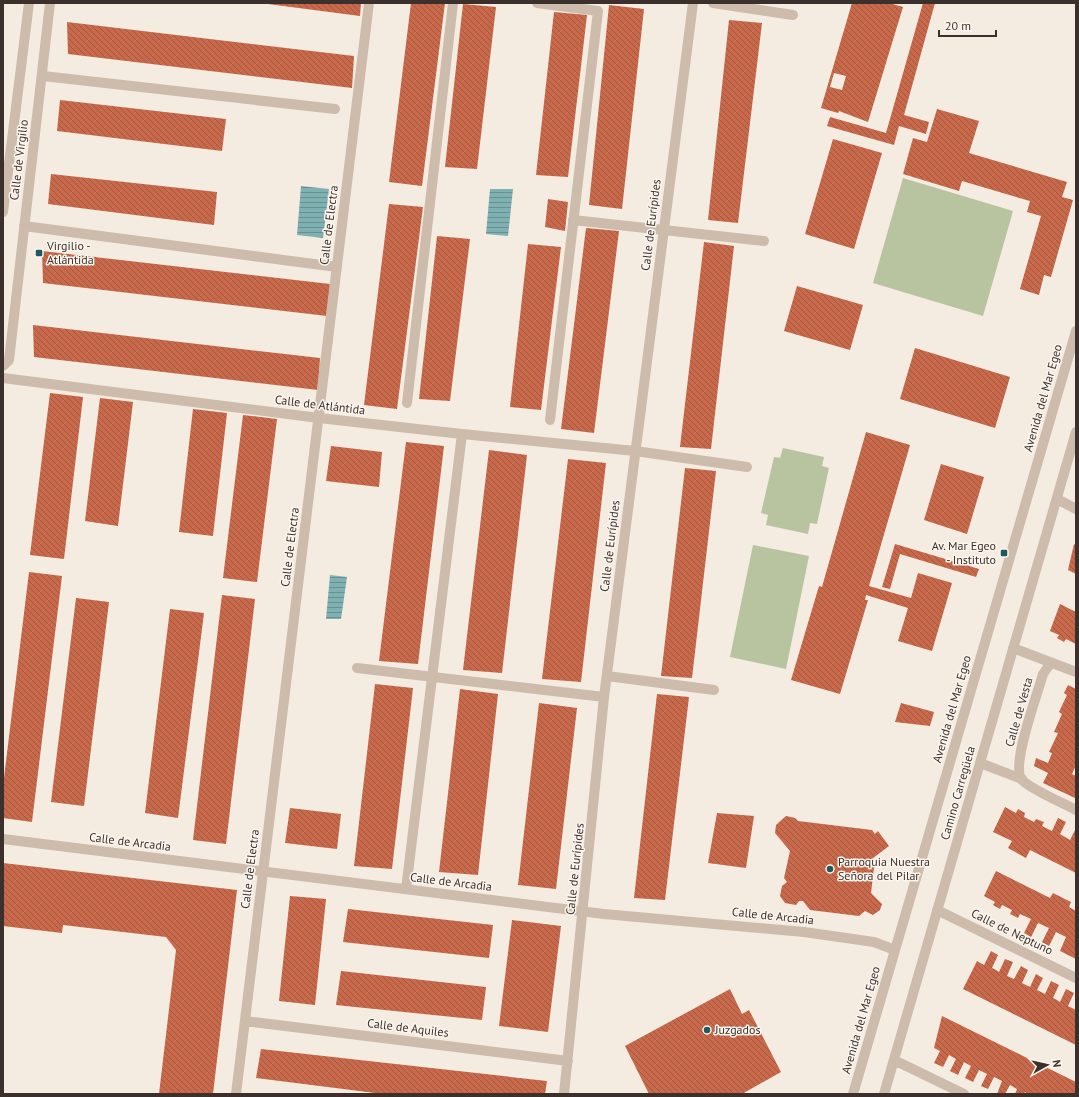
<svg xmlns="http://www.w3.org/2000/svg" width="1079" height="1097" font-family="'PT Sans',sans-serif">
<defs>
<pattern id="water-rules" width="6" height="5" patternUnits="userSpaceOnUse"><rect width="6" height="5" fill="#7fb0b2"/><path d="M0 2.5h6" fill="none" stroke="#699091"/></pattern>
<pattern id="building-back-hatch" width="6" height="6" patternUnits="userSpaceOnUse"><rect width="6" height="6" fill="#c8694b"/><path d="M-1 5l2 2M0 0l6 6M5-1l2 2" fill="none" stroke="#a4573f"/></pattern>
</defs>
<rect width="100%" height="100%" fill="#f4ebe1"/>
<path fill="#b8c4a0" d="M 903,178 L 1013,211 L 983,316 L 873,283 Z
M 783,448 L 824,457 L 822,466 L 829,468 L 817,524 L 810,523 L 808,534 L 766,525 L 768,515 L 761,513 L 774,457 L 780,458 Z
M 753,545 L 809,556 L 786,669 L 730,657 Z"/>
<path fill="url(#water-rules)" d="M 301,186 L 329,189 L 323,238 L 297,235 Z
M 490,189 L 513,189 L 508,236 L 486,234 Z
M 330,575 L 347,577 L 341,619 L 326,619 Z"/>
<path fill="url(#building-back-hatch)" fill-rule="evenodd" d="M 260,3 L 361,3 L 360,16 Z
M 411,3 L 445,3 L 422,186 L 389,182 Z
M 852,3 L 889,3 L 903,7 L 868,122 L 839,111 L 838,113 L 821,108 ZM 834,73 L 846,76 L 842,90 L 830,87 Z
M 923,3 L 935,3 L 904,115 L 929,122 L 926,134 L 899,126 L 894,145 L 827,126 L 830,117 L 886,133 Z
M 463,4 L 496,7 L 477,169 L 445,167 Z
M 609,5 L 644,9 L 622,209 L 589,205 Z
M 554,12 L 587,15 L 568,177 L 536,175 Z
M 729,20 L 762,23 L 738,223 L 708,220 Z
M 67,22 L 354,56 L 352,88 L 68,54 Z
M 60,100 L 226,119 L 222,151 L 57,131 Z
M 937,109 L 979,121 L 969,153 L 1067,182 L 1062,197 L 1073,200 L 1051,277 L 1044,275 L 1039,295 L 1020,289 L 1041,216 L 1027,212 L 1030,201 L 962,181 L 959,191 L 903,174 L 913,138 L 927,142 Z
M 833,139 L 882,153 L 854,249 L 805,234 Z
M 51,174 L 217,192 L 214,225 L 48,204 Z
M 548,199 L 568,202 L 565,231 L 545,227 Z
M 389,204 L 423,207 L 397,409 L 364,405 Z
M 586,228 L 619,231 L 594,433 L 561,429 Z
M 437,236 L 470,239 L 450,401 L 419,399 Z
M 704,242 L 734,246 L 711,449 L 680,447 Z
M 528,244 L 561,247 L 541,410 L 510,407 Z
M 42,251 L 330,284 L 327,316 L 43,283 Z
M 797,286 L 863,305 L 850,350 L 784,331 Z
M 33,325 L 320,358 L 318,390 L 34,357 Z
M 915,348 L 1010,377 L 995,428 L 900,399 Z
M 50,393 L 83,397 L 64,559 L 30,555 Z
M 100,398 L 133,402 L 118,526 L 85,521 Z
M 193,409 L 227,413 L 213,536 L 179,532 Z
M 243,415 L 277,419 L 257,582 L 223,578 Z
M 866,432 L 910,445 L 869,586 L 911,598 L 918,573 L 952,583 L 932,651 L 898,641 L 908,608 L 866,595 L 865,600 L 868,600 L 840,694 L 791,680 L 819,586 L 822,587 Z
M 406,442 L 444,446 L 418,664 L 379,661 Z
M 331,446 L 382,452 L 379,487 L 326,481 Z
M 489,450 L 527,455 L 502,673 L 463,670 Z
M 568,459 L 606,463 L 581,682 L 542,679 Z
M 941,464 L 984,477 L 967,534 L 924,520 Z
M 685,468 L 716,471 L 692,678 L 661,676 Z
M 895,544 L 979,569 L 976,577 L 900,554 L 890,589 L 882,587 Z
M 1074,544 L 1076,545 L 1076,574 L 1068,570 Z
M 29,572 L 62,576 L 32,822 L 3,818 L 3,786 Z
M 222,595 L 255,599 L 226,844 L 193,840 Z
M 76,598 L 109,602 L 84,806 L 51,802 Z
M 1060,604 L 1076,612 L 1076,644 L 1066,639 L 1064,642 L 1057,638 L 1059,635 L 1050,631 Z
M 170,609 L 204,613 L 178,818 L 145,813 Z
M 375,684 L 413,688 L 392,869 L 354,866 Z
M 1068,685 L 1076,689 L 1076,765 L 1072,774 L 1076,776 L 1075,798 L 1043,783 L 1048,773 L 1034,766 L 1036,758 L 1048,763 L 1052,753 L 1049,752 L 1058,733 L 1054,732 L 1062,714 L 1059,712 L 1067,695 L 1064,693 Z
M 460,689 L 498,694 L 478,875 L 439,872 Z
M 657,694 L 689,697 L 665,900 L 634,898 Z
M 539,703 L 577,708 L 556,889 L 518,885 Z
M 901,703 L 934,712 L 930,726 L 895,722 Z
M 1005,807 L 1016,813 L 1018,809 L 1025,813 L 1024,817 L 1034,822 L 1036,819 L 1044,822 L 1042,826 L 1052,831 L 1058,818 L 1066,822 L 1060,834 L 1070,840 L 1076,828 L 1076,873 L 1030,850 L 1026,858 L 1008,848 L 1012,841 L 993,832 Z
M 290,808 L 341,814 L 337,849 L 285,843 Z
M 717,813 L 754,816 L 746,868 L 708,863 Z
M 786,816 L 795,818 L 798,821 L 872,830 L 875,834 L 878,831 L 889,846 L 873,858 L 875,860 L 871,893 L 882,904 L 880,910 L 873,915 L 865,911 L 859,916 L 810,910 L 803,901 L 799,901 L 796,905 L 785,903 L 780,896 L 782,886 L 787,882 L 784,878 L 790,851 L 775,833 L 776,825 Z
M 3,863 L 237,890 L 213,1094 L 159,1094 L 176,950 L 166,937 L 63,925 L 62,933 L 3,926 Z
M 996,871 L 1050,898 L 1053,893 L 1071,902 L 1069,907 L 1076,911 L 1076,959 L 1060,951 L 1066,937 L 1056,932 L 1049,946 L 1042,942 L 1049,928 L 1038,923 L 1031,937 L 1024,933 L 1031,919 L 1020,914 L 1018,918 L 1010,914 L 1012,910 L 1002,905 L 1000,909 L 993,905 L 995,902 L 984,896 Z
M 290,896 L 326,899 L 315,1005 L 279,1001 Z
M 348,909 L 493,925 L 489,958 L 343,942 Z
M 512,920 L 561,926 L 548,1032 L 499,1026 Z
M 991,951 L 998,955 L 992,968 L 996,970 L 999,972 L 1005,959 L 1013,962 L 1007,976 L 1014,979 L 1021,966 L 1028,970 L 1022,983 L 1030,987 L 1036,974 L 1043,978 L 1037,990 L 1045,994 L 1051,981 L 1059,985 L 1053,998 L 1057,1000 L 1060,1002 L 1066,989 L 1074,993 L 1068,1006 L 1076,1010 L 1076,1045 L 963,989 L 977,961 L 984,965 Z
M 341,971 L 486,987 L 482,1020 L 336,1005 Z
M 730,989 L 742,1014 L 749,1010 L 781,1072 L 742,1094 L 649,1094 L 625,1046 Z
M 942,1016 L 1076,1082 L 1076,1094 L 1028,1094 L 1025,1092 L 1024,1094 L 1015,1094 L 1017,1089 L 1010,1085 L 1005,1094 L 997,1094 L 1002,1081 L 994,1077 L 988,1089 L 981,1086 L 987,1074 L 979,1070 L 973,1082 L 965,1078 L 971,1066 L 964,1062 L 958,1075 L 950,1071 L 956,1059 L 949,1055 L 943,1067 L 934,1063 L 940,1051 L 934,1048 Z
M 261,1049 L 547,1081 L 545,1094 L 383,1094 L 256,1078 Z"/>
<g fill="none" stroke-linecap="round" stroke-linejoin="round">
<path stroke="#cdbbac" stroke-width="10" d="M 537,3 L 598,11 L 550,420
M 713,3 L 793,15
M 43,76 L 335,109
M 3,212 L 29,3
M 573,220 L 764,241
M 24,226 L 337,267
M 3,366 L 9,360 L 50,3
M 3,378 L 319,418 L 462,434 L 635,451 L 747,467
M 407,403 L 453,3
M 1057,499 L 1076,509
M 1013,648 L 1076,672
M 1050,664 L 1043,674 C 1038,693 1010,766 1022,780 C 1032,790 1063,803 1076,810
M 357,668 L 604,697
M 607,676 L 714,690
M 980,763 L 1022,779
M 3,839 L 604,914 L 804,932 L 874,942 L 895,950
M 406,889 L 462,434
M 937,910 L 1076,978
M 245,1021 L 568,1061
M 894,1060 L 964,1094
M 236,1094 L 369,3
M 564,1094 L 604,697 L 693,3
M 853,1094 L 1076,331
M 884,1094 L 1076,432"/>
</g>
<g fill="#1f5a5e" stroke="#fbf5ee" stroke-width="1.5">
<rect x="35" y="249" width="8" height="8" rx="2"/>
<rect x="1000" y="549" width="8" height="8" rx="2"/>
<circle cx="830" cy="869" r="4"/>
<circle cx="707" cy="1030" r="4"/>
</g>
<g text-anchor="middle" stroke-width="3" stroke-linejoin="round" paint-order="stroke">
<g font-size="12" fill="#3b302b" stroke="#fbf5ee">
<text transform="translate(19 160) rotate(-83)" y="4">Calle de Virgilio</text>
<text transform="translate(329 225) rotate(-83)" y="4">Calle de Electra</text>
<text transform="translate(651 225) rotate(-83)" y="4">Calle de Eurípides</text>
<text transform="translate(1043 398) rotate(-74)" y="4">Avenida del Mar Egeo</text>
<text transform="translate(320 405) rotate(7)" y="4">Calle de Atlántida</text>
<text transform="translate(610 546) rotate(-83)" y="4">Calle de Eurípides</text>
<text transform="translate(290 547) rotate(-83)" y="4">Calle de Electra</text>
<text transform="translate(952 709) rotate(-74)" y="4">Avenida del Mar Egeo</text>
<text transform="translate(1019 712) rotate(-74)" y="4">Calle de Vesta</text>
<text transform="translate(958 793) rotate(-74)" y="4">Camino Carregüela</text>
<text transform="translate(130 842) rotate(7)" y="4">Calle de Arcadia</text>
<text transform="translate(250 869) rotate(-83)" y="4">Calle de Electra</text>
<text transform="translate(575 869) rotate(-84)" y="4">Calle de Eurípides</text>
<text transform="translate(451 882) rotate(7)" y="4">Calle de Arcadia</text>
<text transform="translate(773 916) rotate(6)" y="4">Calle de Arcadia</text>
<text transform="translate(1012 932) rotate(26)" y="4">Calle de Neptuno</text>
<text transform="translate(861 1020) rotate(-74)" y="4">Avenida del Mar Egeo</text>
<text transform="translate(408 1028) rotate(7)" y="4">Calle de Aquiles</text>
</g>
<g font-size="12" fill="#3b302b" stroke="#fbf5ee" text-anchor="start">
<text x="47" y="250">Virgilio -<tspan x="47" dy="14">Atlántida</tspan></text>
<text x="996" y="550" text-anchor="end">Av. Mar Egeo<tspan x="996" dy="14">- Instituto</tspan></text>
<text x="838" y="866">Parroquia Nuestra<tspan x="838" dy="14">Señora del Pilar</tspan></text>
<text x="715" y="1034">Juzgados</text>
</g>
</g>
<rect width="1079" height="1097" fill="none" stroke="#3b302b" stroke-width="8"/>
<g transform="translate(1047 1065) rotate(82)" stroke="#fbf5ee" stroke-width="3" paint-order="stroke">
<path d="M0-3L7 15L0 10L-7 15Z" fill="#3b302b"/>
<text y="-6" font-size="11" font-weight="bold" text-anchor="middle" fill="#3b302b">N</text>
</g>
<path d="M939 30v6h57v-6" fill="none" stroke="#3b302b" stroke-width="2"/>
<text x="945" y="30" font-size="12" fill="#3b302b" stroke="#fbf5ee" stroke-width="3" paint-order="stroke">20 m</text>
</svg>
